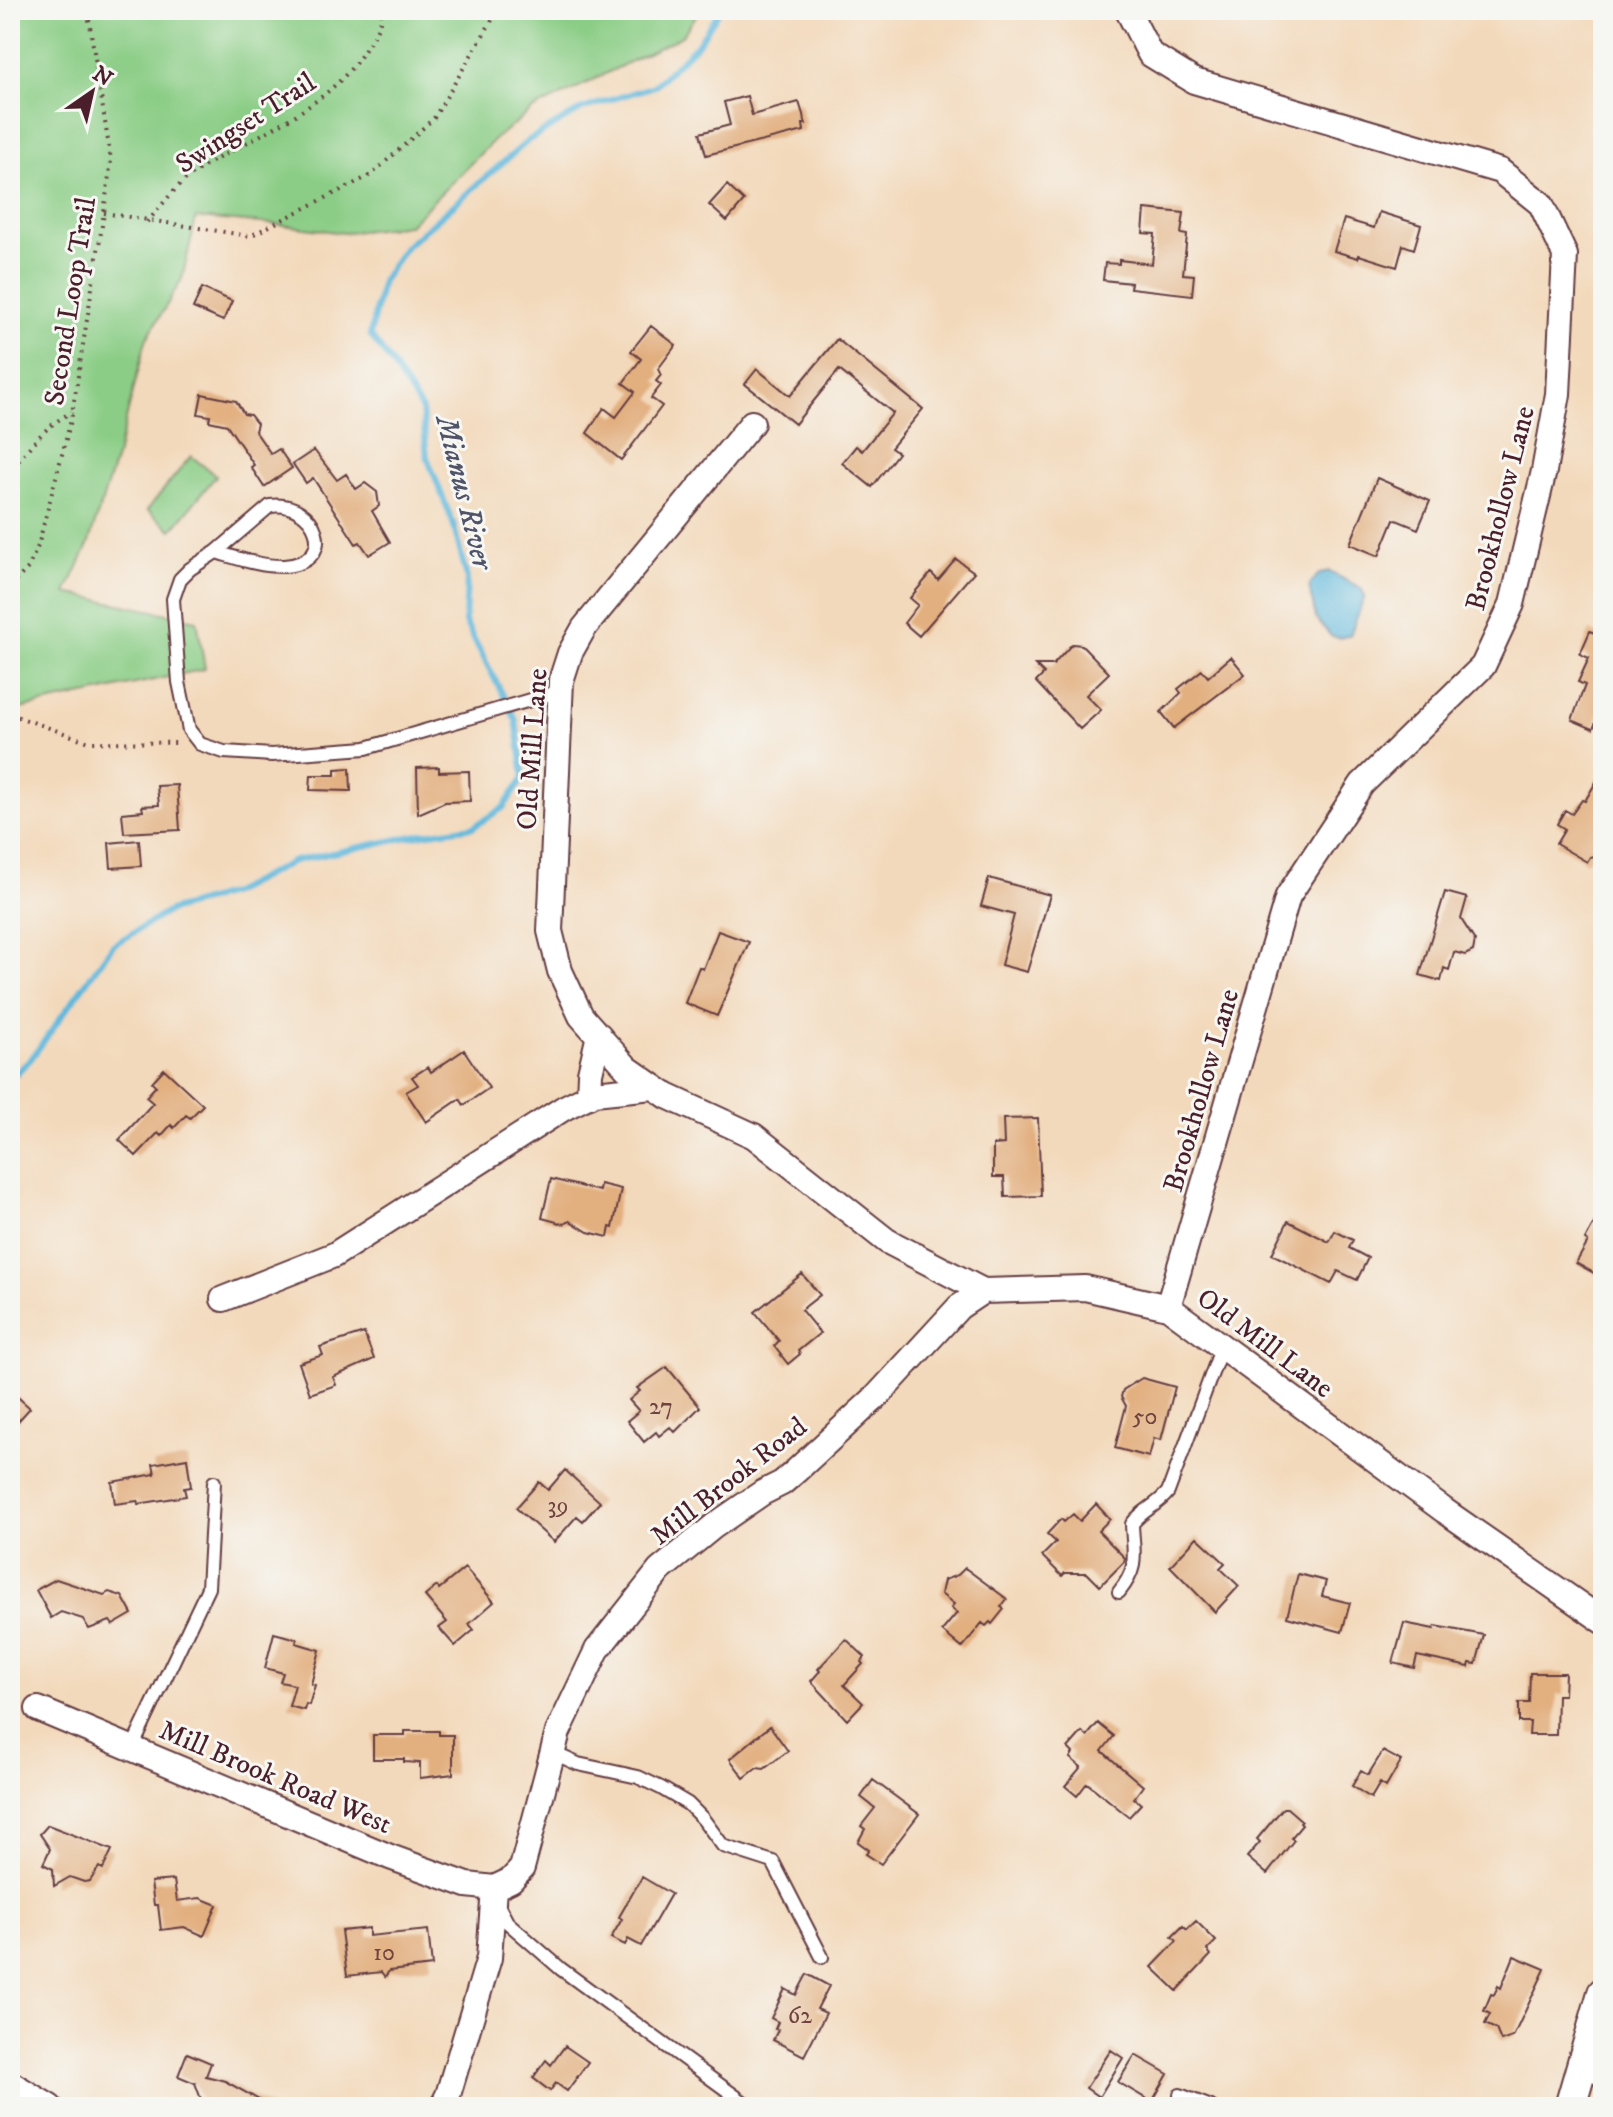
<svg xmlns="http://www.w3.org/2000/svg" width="1613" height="2117" font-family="'IM FELL DW Pica',serif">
<rect width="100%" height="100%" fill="#f6f6f2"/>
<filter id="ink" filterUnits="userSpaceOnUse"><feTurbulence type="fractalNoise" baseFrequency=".0125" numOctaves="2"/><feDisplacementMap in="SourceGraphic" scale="16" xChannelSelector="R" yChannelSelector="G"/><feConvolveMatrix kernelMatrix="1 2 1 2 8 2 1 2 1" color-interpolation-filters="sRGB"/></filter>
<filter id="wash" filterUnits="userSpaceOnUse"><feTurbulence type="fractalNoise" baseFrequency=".006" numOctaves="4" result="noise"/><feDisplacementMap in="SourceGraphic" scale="32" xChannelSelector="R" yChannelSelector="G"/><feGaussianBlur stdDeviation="1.8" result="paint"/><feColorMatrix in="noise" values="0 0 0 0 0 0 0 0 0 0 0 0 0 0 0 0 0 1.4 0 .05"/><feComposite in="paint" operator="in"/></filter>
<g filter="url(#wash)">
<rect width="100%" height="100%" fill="#f3d9bb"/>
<path fill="#8bcd86" stroke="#6a7658" stroke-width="2" d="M 10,10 L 700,10 L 682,36 L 532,110 L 497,137 L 409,225 L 344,233 L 274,224 L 196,218 L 182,279 L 146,340 L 118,451 L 88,545 L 66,593 L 197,620 L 205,669 L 10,711 Z
M 191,456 L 216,476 L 172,530 L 147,510 Z"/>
<path fill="#5db7db" stroke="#546b83" stroke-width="2" d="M 1328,571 L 1361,588 L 1365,596 L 1350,635 L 1340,638 L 1331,636 L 1316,619 L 1309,585 L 1319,574 Z"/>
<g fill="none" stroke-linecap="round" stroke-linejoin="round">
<path stroke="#5db7db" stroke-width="6" d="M 10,1079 L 31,1059 L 113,945 L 169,911 L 232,893 L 294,861 L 423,834 L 473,827 L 503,808 L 524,777 L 516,720 L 465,622 L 467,578 L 453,523 L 427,457 L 422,410 L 392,364 L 370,335 L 382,281 L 405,247 L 529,140 L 582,109 L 654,86 L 697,45 L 720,10"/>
</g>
<g id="blocks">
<path fill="#e2af7f" d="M 747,96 L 752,115 L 799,102 L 806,124 L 803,124 L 804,131 L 706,155 L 700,133 L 730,125 L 724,102 Z
M 727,185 L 744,201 L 727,221 L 709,205 Z
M 1145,209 L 1184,213 L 1181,234 L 1187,235 L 1183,274 L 1194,275 L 1192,295 L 1130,288 L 1131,283 L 1103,280 L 1105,263 L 1119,264 L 1119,260 L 1152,264 L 1155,234 L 1143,233 Z
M 1379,212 L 1421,225 L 1414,249 L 1403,245 L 1397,267 L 1359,255 L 1358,258 L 1334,251 L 1344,219 L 1374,228 Z
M 202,288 L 232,301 L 223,321 L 193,308 Z
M 651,326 L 676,345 L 658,369 L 661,375 L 656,381 L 661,385 L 651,398 L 662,406 L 621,460 L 587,433 L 604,408 L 616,417 L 635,392 L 623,383 L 641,359 L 631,351 Z
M 837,339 L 923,409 L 891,448 L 898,453 L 872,487 L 842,463 L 856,446 L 862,451 L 893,413 L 839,370 L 795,424 L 745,384 L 757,369 L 790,396 Z
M 202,394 L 236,401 L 244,414 L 250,415 L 257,424 L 255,431 L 271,454 L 279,449 L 292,468 L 264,487 L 251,467 L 254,465 L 227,425 L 209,421 L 210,416 L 198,414 Z
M 314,450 L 337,480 L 346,474 L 356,489 L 365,483 L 377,492 L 379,506 L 372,511 L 390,542 L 369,555 L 360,542 L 356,544 L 313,478 L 306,483 L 293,464 Z
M 1377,478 L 1430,501 L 1418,529 L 1394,519 L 1379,556 L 1350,544 Z
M 956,559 L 974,572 L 919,636 L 904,623 L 918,605 L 910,598 L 931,573 L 938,580 Z
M 1603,626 L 1603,706 L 1593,729 L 1572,720 L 1585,685 L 1578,682 L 1589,658 L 1580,654 L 1590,631 L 1599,635 Z
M 1072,644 L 1082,645 L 1109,673 L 1086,695 L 1101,710 L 1080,729 L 1036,682 L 1044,674 L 1035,665 L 1053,665 Z
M 1231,657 L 1245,674 L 1174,728 L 1161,712 L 1181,693 L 1178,689 L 1202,670 L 1208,677 Z
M 439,767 L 439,772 L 469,771 L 470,801 L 445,802 L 418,814 L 417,768 Z
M 350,768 L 351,791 L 310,790 L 311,775 L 335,775 L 335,769 Z
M 1603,770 L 1603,854 L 1590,857 L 1587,862 L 1556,844 L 1565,829 L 1557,824 L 1565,810 L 1572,814 L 1582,800 L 1585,801 Z
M 177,785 L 180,830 L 124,833 L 122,813 L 143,811 L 142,806 L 159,805 L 157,786 Z
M 139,840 L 141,866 L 111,868 L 109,843 Z
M 989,878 L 1050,895 L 1027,972 L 1001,965 L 1014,915 L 981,906 Z
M 1445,892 L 1467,898 L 1461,919 L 1475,941 L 1473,951 L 1465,955 L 1454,952 L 1449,970 L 1444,968 L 1441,981 L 1420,975 Z
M 718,931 L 749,942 L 717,1016 L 685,1003 L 699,967 L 703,969 Z
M 464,1050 L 489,1088 L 464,1105 L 460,1099 L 426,1122 L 406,1092 L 418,1085 L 412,1077 L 428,1067 L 431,1072 Z
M 164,1069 L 203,1105 L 190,1118 L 186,1115 L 174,1128 L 171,1125 L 161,1136 L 158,1133 L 136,1156 L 119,1140 L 153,1103 L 146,1097 L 156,1086 L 152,1082 Z
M 1038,1118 L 1041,1196 L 1005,1197 L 1004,1177 L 993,1177 L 993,1145 L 1004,1144 L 1003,1119 Z
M 551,1179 L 599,1191 L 600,1184 L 621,1189 L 613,1228 L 610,1227 L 608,1237 L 588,1232 L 570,1221 L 564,1224 L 542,1218 Z
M 1603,1207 L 1603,1278 L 1576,1263 L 1588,1242 L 1585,1240 Z
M 1288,1221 L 1329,1242 L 1335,1231 L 1353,1240 L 1349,1248 L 1368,1258 L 1357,1280 L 1338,1271 L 1331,1284 L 1272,1254 Z
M 802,1274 L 820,1295 L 801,1310 L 820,1333 L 798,1351 L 800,1354 L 788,1364 L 774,1346 L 779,1341 L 755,1312 Z
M 364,1333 L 374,1359 L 333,1377 L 336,1385 L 310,1394 L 299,1363 L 323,1355 L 320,1347 Z
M 667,1367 L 700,1407 L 675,1432 L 670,1427 L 659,1436 L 656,1432 L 644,1442 L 627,1421 L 639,1411 L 629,1400 L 640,1391 L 637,1388 Z
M 1142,1378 L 1175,1387 L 1161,1440 L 1154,1438 L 1149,1457 L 1115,1448 L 1126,1406 L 1121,1397 L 1123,1390 Z
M 10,1390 L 30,1408 L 10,1430 Z
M 187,1458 L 191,1487 L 184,1488 L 186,1496 L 138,1504 L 138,1501 L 115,1504 L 112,1482 L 155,1474 L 153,1464 Z
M 565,1470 L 600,1502 L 583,1521 L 577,1516 L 554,1542 L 516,1508 L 539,1482 L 548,1490 Z
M 1096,1504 L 1110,1519 L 1098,1531 L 1125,1558 L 1124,1562 L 1100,1586 L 1087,1573 L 1065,1573 L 1062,1576 L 1042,1556 L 1056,1542 L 1047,1534 L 1061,1519 L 1064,1522 L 1073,1514 L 1080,1521 Z
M 1197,1537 L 1225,1563 L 1220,1568 L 1239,1586 L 1215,1612 L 1170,1566 Z
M 465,1568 L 494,1602 L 469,1624 L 474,1630 L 455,1646 L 439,1628 L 447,1622 L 425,1596 L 437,1586 L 439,1589 Z
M 965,1568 L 1007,1599 L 1001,1607 L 1004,1609 L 992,1624 L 990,1622 L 986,1626 L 982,1623 L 962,1648 L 942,1631 L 957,1613 L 951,1608 L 954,1604 L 941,1594 L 944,1580 L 958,1575 Z
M 1298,1574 L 1326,1581 L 1322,1596 L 1350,1603 L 1342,1632 L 1287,1617 Z
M 56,1579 L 104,1595 L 109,1592 L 122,1596 L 132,1614 L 113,1625 L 110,1621 L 89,1629 L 83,1619 L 61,1612 L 51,1618 L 36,1590 Z
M 1404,1623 L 1434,1629 L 1435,1626 L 1484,1635 L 1476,1664 L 1470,1663 L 1469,1667 L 1417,1656 L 1414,1668 L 1393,1663 Z
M 274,1633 L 297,1639 L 296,1643 L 320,1650 L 311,1684 L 315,1685 L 309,1705 L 306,1704 L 304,1710 L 289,1706 L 295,1685 L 280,1682 L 283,1673 L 265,1668 Z
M 846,1639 L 865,1657 L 861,1662 L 863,1664 L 844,1685 L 863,1703 L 847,1720 L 811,1681 L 820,1671 L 818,1669 Z
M 1530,1673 L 1565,1673 L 1564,1695 L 1557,1695 L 1556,1735 L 1529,1735 L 1530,1722 L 1519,1722 L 1519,1703 L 1529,1703 Z
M 1098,1723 L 1114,1736 L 1102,1751 L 1143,1786 L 1134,1798 L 1141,1804 L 1129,1817 L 1087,1783 L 1077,1796 L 1065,1786 L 1081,1767 L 1070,1758 L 1073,1753 L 1068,1748 L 1082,1732 L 1087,1736 Z
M 770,1726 L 788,1751 L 764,1769 L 757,1768 L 744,1778 L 730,1759 Z
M 405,1731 L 439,1731 L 439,1735 L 453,1735 L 453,1774 L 420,1778 L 420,1763 L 404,1762 L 404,1759 L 373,1759 L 373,1735 L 405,1735 Z
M 1383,1751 L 1401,1761 L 1386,1787 L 1380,1783 L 1371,1798 L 1352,1786 L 1361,1771 L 1368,1775 Z
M 873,1780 L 919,1814 L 881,1864 L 866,1854 L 869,1850 L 858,1842 L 865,1829 L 861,1826 L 875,1808 L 861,1797 Z
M 1283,1808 L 1287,1808 L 1302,1821 L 1300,1823 L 1302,1825 L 1291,1838 L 1294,1840 L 1267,1874 L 1247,1857 L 1260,1842 L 1257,1839 Z
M 48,1825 L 112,1850 L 103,1869 L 99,1867 L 90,1881 L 84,1882 L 70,1877 L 54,1886 L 53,1869 L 43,1864 L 50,1849 L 40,1834 Z
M 642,1877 L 671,1894 L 641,1946 L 628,1939 L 625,1945 L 611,1938 L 622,1919 L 619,1917 Z
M 174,1880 L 177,1901 L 200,1898 L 217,1905 L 204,1936 L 184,1927 L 161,1930 L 158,1905 L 154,1905 L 151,1882 Z
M 1196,1921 L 1216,1941 L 1207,1950 L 1211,1955 L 1177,1991 L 1152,1967 L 1177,1941 L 1172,1937 L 1183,1926 L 1187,1930 Z
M 369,1928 L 369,1936 L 428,1930 L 432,1966 L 389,1971 L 385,1977 L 381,1972 L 347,1976 L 341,1931 Z
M 1514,1956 L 1545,1969 L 1513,2037 L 1501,2041 L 1496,2029 L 1485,2024 L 1490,2014 L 1484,2011 L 1491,1994 L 1494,1995 L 1498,1986 L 1501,1988 Z
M 807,1974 L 829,1986 L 817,2009 L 826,2013 L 804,2056 L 773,2040 L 778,2030 L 775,2029 L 778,2022 L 771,2018 L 785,1989 L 796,1995 Z
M 565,2046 L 588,2062 L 567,2091 L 556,2083 L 550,2091 L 533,2078 L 546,2060 L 551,2065 Z
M 1111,2050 L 1123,2058 L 1099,2097 L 1086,2088 Z
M 187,2053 L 211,2063 L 206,2076 L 225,2081 L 272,2107 L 204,2107 L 195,2083 L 178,2076 Z
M 1135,2055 L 1168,2074 L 1152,2102 L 1118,2082 Z"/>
</g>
</g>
<g filter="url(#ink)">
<use href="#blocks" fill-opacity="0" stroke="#633b41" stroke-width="2"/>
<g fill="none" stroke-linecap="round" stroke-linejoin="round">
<g stroke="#633b41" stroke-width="16">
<path id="service" d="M 216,552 C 237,558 262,567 284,566 C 341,562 316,499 270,506 L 216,552 L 190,569 L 180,579 L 173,599 L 179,682 L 189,730 L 200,744 L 224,752 L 272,755 L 366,748 L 561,691
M 1119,1592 C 1140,1566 1133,1554 1132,1524 C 1142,1510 1157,1506 1168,1492 L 1222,1346
M 132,1748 L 208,1588 L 214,1482
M 551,1752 L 578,1764 L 638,1777 L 661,1788 L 688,1804 L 703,1819 L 723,1846 L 773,1862 L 822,1957
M 497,1903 L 507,1922 L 561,1969 L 750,2107
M 1581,2069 L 1603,2081
M 1180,2095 L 1211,2107"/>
</g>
<g stroke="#633b41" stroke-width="28">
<path id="minor" d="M 1128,11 L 1150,54 L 1194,81 L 1500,171 L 1541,204 L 1565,255 L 1558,394 L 1544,471 L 1512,604 L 1483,666 L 1362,784 L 1288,896 L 1168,1307
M 752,423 L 584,628 L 570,653 L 561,681 L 550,931 L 560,971 L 581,1016 L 627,1068 L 667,1096 L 754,1136 L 887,1241 L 983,1291 L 1085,1288 L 1168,1307 L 1445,1511 L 1603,1621
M 589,1096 L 590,1073 L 599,1035
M 223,1299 L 334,1255 L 564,1108 L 594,1093 L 653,1087
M 38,1709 L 390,1857 L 467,1885 L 494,1888
M 494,1888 L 511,1880 L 522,1868 L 558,1732 L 597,1650 L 660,1570 L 714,1526 L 762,1493 L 782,1483 L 796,1471 L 877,1396 L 959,1307 L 983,1291
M 10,2083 L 50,2107
M 442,2107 L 448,2095 L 489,1958 L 494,1888"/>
</g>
<g stroke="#633b41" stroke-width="34">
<path id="tertiary" d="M 1570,2107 L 1603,1993"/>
</g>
<path stroke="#633b41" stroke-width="4" stroke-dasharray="2 6" stroke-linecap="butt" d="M 62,10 L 112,15 L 123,10
M 104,213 L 250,236 L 371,175 L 434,118 L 498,10
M 147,222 C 161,207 176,185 194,173 C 255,133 330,111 369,43 C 375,32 382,24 381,10
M 10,474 C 26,449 45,426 72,412
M 10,587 L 28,568 L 38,546 L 71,420 L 104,213 L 111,160 L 88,14 L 90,10
M 10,714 L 89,742 L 181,743"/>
<use href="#service" stroke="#fff" stroke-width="12"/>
<use href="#minor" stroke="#fff" stroke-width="24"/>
<use href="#tertiary" stroke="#fff" stroke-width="30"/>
</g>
</g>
<g text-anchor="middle" stroke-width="6" stroke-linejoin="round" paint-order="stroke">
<g font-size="24" fill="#704340">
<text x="661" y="1414">27</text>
<text x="1145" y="1424">50</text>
<text x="558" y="1513">39</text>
<text x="384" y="1960">10</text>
<text x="800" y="2023">62</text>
</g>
<g font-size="28" fill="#4a1f2b" stroke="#f6f6f2">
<text transform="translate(245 122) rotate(-33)" y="10">Swingset Trail</text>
<text transform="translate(69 301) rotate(-81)" y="10">Second Loop Trail</text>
<text transform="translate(1499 508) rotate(-76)" y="10">Brookhollow Lane</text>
<text transform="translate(531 749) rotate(-86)" y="10">Old Mill Lane</text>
<text transform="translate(1200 1090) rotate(-74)" y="10">Brookhollow Lane</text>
<text transform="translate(1266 1342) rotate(37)" y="10">Old Mill Lane</text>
<text transform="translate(728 1480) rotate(-38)" y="10">Mill Brook Road</text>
<text transform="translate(276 1776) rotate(23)" y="10">Mill Brook Road West</text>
</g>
<g font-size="30" font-style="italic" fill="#515469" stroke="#f6f6f2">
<text transform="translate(465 492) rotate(76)" y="10">Mianus River</text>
</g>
</g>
<rect width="1613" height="2117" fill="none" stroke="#f6f6f2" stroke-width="40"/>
<g transform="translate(92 92) rotate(34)" stroke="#f6f6f2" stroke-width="6" paint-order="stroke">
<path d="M0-6L14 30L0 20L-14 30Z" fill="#4a1f2b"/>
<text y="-12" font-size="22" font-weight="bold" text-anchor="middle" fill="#4a1f2b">N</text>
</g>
</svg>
